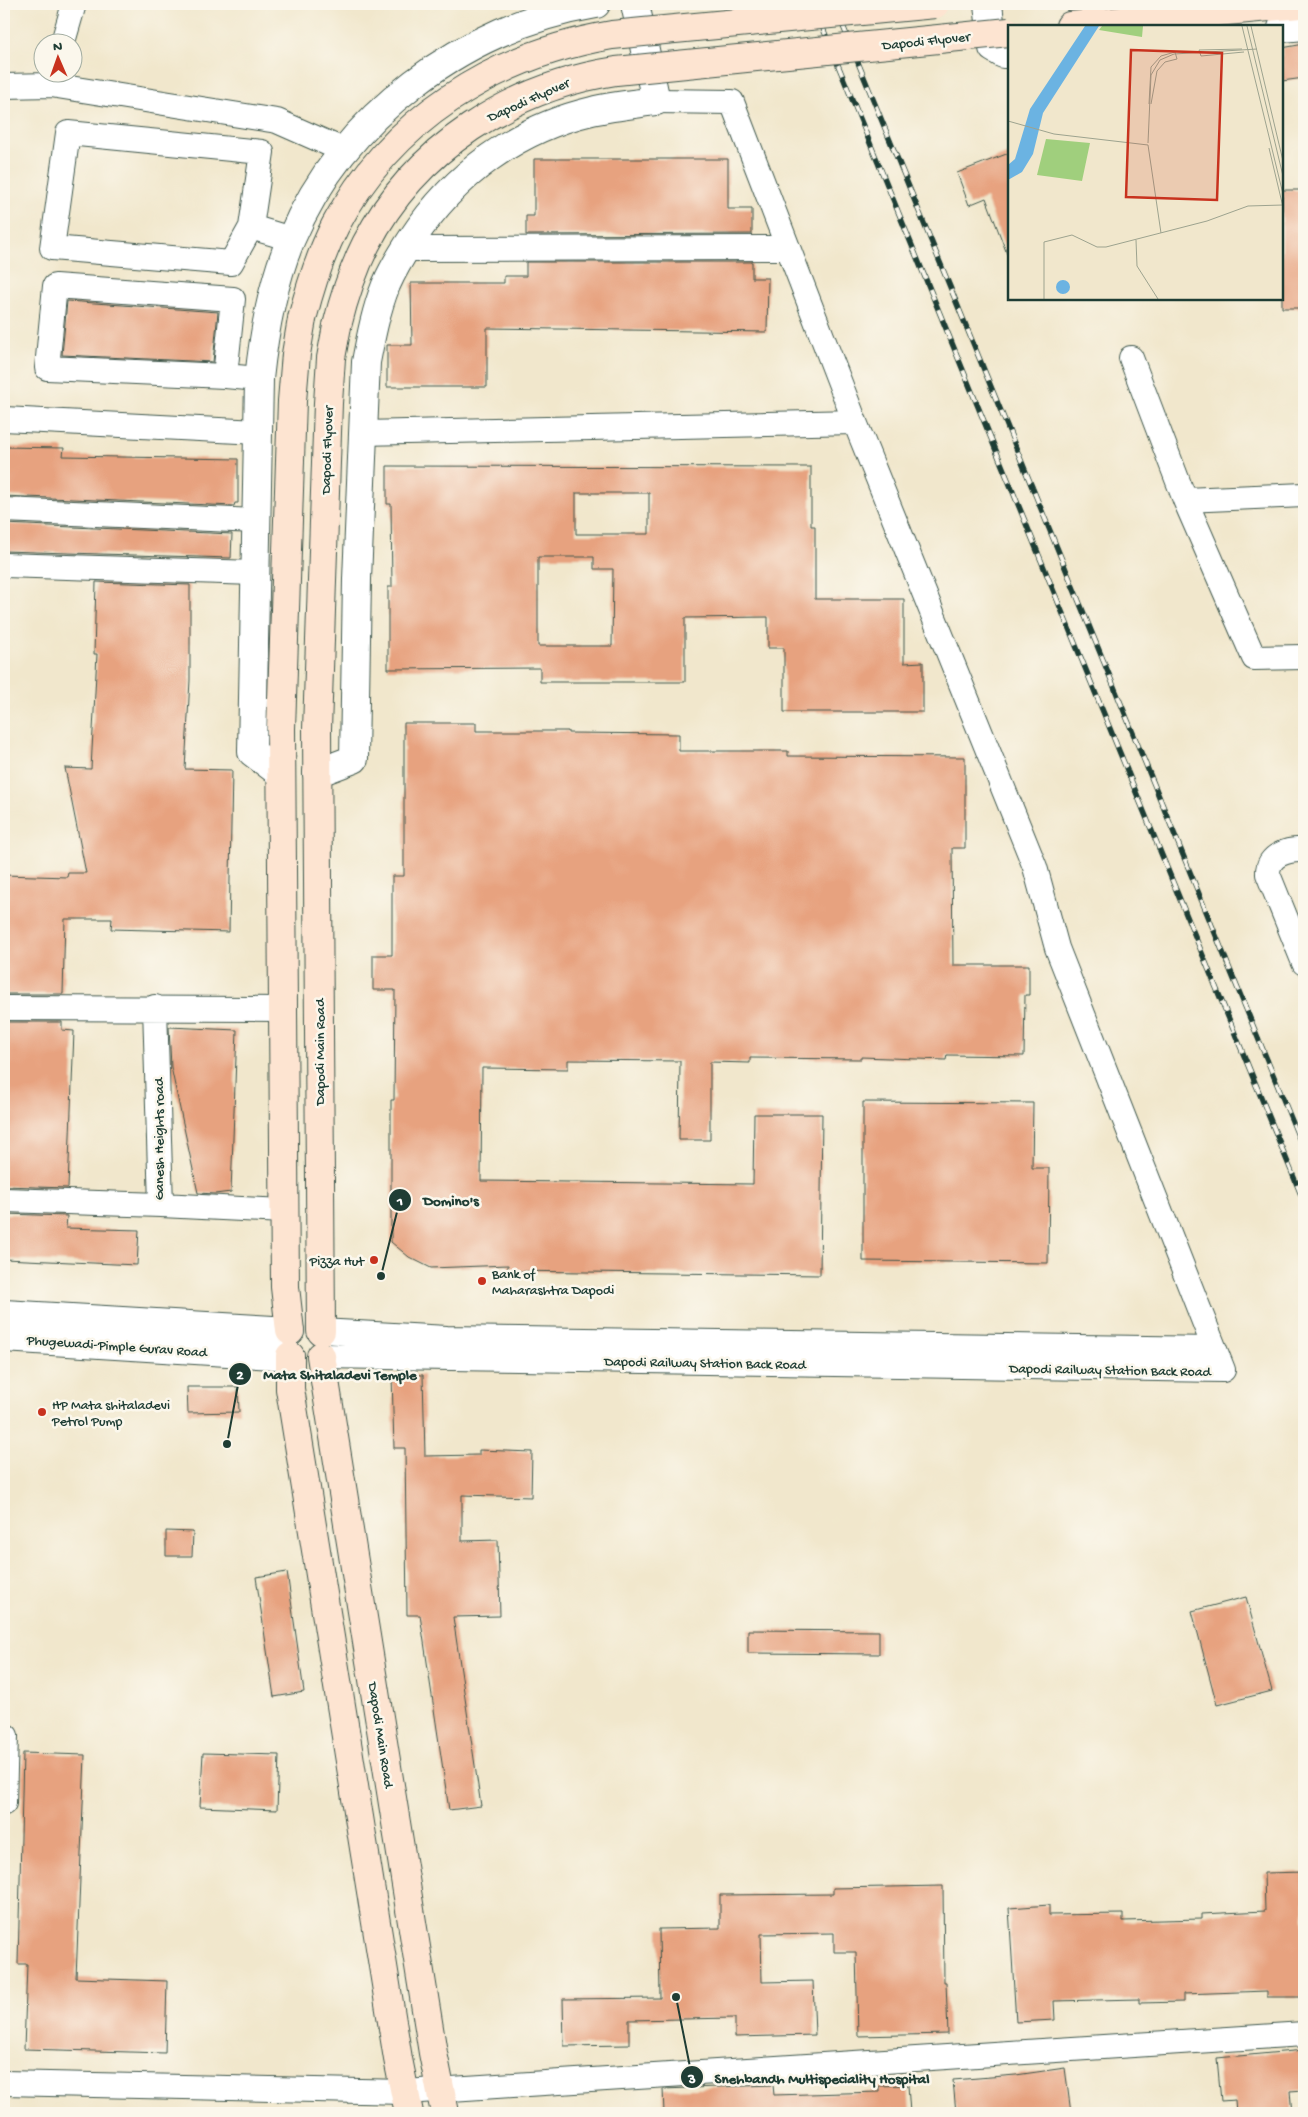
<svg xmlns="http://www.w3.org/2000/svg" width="1308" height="2117" font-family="'Gochi Hand',sans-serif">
<rect width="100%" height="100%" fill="#fbf7ec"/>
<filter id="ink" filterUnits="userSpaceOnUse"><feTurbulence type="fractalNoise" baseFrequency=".02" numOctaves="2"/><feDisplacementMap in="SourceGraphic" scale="10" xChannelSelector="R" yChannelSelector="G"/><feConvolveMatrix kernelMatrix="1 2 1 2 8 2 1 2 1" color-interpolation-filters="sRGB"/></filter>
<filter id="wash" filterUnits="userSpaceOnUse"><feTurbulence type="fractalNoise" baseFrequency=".0096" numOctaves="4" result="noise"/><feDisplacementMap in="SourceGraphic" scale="20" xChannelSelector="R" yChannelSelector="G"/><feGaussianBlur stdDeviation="1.12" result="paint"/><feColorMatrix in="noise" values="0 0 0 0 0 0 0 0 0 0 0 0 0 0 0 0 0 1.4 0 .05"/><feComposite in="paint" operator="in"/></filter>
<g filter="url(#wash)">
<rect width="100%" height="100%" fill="#f1e7cc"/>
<g id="blocks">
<path fill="#e7a27f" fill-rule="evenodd" d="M 1304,44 L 1304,78 L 1282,81 L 1282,48 Z
M 1009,153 L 1009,254 L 1007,254 L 986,198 L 969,205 L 957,173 Z
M 534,159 L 728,159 L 728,209 L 752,209 L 752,234 L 526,235 L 526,216 L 534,216 Z
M 1282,190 L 1304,190 L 1304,308 L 1282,308 Z
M 526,262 L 752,262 L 752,278 L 768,278 L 767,332 L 487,328 L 487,387 L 387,387 L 387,345 L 412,345 L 411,283 L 504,283 L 504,276 L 526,276 Z
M 67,301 L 218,312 L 213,362 L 62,355 Z
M 4,447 L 64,448 L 63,456 L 238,459 L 238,503 L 235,503 L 234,506 L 4,496 Z
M 387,466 L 811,467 L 811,526 L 815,526 L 815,599 L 904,599 L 904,663 L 923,662 L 923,712 L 784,712 L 784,648 L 768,648 L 768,617 L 685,618 L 685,682 L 540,682 L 540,668 L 388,669 L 388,587 L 392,587 L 391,504 L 387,504 ZM 576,493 L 649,493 L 649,534 L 576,534 ZM 538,557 L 594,557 L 594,569 L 613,569 L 612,646 L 538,646 Z
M 4,524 L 232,534 L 231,558 L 4,551 Z
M 96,582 L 190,585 L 190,680 L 185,769 L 232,770 L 229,932 L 111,929 L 112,919 L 65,919 L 63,994 L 4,994 L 4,875 L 67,877 L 68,873 L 86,873 L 65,768 L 91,769 L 97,654 L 94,654 Z
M 404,723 L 476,723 L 476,731 L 568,731 L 568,733 L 679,734 L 679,751 L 788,751 L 788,756 L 965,757 L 965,848 L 952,848 L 953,965 L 1029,965 L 1029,995 L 1025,995 L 1024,1056 L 947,1055 L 946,1060 L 861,1057 L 861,1059 L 750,1058 L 750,1063 L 710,1062 L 710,1140 L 679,1140 L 680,1061 L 568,1060 L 568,1069 L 482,1068 L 481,1181 L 753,1184 L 754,1114 L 822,1114 L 820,1275 L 508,1271 L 508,1265 L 431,1268 L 409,1257 L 391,1242 L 391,1100 L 394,1100 L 395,990 L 373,990 L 373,955 L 392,955 L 392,876 L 404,876 Z
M 4,1022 L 62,1022 L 62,1030 L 74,1031 L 68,1188 L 4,1186 Z
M 169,1027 L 237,1030 L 231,1192 L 215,1194 L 198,1193 L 171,1067 Z
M 863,1102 L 1033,1103 L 1032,1168 L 1049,1168 L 1048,1263 L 863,1261 Z
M 4,1214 L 67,1216 L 66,1228 L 139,1230 L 137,1265 L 4,1259 Z
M 392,1375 L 423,1375 L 425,1456 L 479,1455 L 479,1450 L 532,1452 L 531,1497 L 462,1495 L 462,1541 L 498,1540 L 500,1616 L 453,1617 L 481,1806 L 449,1810 L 420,1615 L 407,1615 L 405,1448 L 394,1448 Z
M 187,1387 L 238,1387 L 239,1412 L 188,1413 Z
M 166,1531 L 193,1532 L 192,1556 L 166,1556 Z
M 287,1572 L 304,1692 L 274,1697 L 256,1577 Z
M 1246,1597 L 1272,1691 L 1217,1705 L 1192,1611 Z
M 748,1630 L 879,1631 L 879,1654 L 748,1653 Z
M 23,1753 L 85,1755 L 76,1978 L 167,1981 L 165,2053 L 24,2049 L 27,1964 L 18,1964 Z
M 203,1753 L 279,1755 L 277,1810 L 200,1807 Z
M 1304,1872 L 1304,1997 L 1267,1997 L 1267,1991 L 1183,1994 L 1183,2002 L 1139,2003 L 1139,1999 L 1054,2001 L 1055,2020 L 1016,2022 L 1009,1908 L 1049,1905 L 1049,1915 L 1123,1914 L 1123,1921 L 1201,1919 L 1201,1914 L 1265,1911 L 1264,1873 Z
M 943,1886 L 944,1982 L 946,1982 L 948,2034 L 858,2036 L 856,1952 L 834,1952 L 834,1933 L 761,1934 L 762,1982 L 813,1981 L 815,2035 L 735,2037 L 735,2018 L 629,2020 L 629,2045 L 564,2046 L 563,1999 L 660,1998 L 659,1929 L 720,1928 L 720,1895 L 833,1894 L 833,1888 Z
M 1304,2050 L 1304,2090 L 1290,2091 L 1292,2113 L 1236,2113 L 1235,2100 L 1221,2101 L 1217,2058 Z
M 1065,2068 L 1071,2113 L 956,2113 L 953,2080 L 1016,2075 Z
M 773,2085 L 774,2095 L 879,2092 L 879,2086 L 908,2085 L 910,2113 L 664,2113 L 663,2089 Z"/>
</g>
</g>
<g filter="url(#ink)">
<use href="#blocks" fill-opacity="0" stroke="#3e564b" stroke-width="1"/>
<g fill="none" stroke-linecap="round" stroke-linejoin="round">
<g stroke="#3e564b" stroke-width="26">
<path id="minor" d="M 63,42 L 74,4
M 4,86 L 51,85 L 277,121 L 345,151
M 251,227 L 262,152 L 68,133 L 52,248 L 231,263 L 251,227 L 291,239
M 406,249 L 788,248
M 1131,358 L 1185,500 L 1304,495
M 225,376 L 233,299 L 55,286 L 47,368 L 225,376 L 259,379
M 4,419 L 258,432
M 363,433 L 855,422
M 1185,500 L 1254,658 L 1304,657
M 4,510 L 256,521
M 4,565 L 255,573
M 1304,850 C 1288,849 1267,855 1268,874 L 1304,963
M 4,1008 L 283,1009
M 4,1200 L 161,1205 L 155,1007
M 161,1205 L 284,1211
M 321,1331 L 447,1338 L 1214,1349
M 321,1356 L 1223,1370 L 1057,948 L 1035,867 L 855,422 L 732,102 L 656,101
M 4,1803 L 6,1736
M 4,2083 L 405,2092 L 1304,2034"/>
</g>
<g stroke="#3e564b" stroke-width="30">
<path id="tertiary" d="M 988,4 L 993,48 L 1003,54 L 1009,54
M 1282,28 L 1304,26
M 317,773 L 354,759 L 357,579 L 366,362 C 371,336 376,310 386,285 C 393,269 402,254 412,239 C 455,174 516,129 592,111 C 613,106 635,104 656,101 L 635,4
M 281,774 L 252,752 L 259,379 C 264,332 272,284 291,239 C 344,115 464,26 596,4
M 4,1314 L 290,1331
M 4,1338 L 290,1356"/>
</g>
<g stroke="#3e564b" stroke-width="30">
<path id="secondary" d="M 1070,26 L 1300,4
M 290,1331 L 285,1287 L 281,729 L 292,401 L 296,354 L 302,319
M 321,1331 L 317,729 L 328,403 L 331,358 L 337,326
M 290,1356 L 290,1389 L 398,2059 L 409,2113
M 321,1356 L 433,2053 L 445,2113"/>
</g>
<use href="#minor" stroke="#fff" stroke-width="24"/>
<use href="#tertiary" stroke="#fff" stroke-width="28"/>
<use href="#secondary" stroke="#fde4d1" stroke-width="28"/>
<g stroke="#1f3d34" stroke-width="5.5">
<path id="rail" d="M 813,4 L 1304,1202
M 834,4 L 1304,1150"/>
</g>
<use href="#rail" stroke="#fbf7ec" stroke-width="4" stroke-dasharray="11" stroke-linecap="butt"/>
<g stroke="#3e564b" stroke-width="30" stroke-linecap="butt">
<path id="secondary-bridge" d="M 302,319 C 310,287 320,256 335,226 C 391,119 495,55 612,35 L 935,4
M 337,326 C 344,297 353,270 366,244 C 415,148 512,87 616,71 L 1009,32"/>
</g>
<use href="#secondary-bridge" stroke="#fde4d1" stroke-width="28"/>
</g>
</g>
<g fill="#c8321e" stroke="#fbf7ec" stroke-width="2">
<circle cx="374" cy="1260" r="5"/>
<circle cx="482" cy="1281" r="5"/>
<circle cx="42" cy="1412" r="5"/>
</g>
<g text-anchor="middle" stroke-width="5" stroke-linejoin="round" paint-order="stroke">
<g font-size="14" fill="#1f3d34" stroke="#fbf7ec">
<text transform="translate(926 40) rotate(-6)" y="5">Dapodi Flyover</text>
<text transform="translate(528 99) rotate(-24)" y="5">Dapodi Flyover</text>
<text transform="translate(326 450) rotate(-88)" y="5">Dapodi Flyover</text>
<text transform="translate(319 1052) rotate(-90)" y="5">Dapodi Main Road</text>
<text transform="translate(158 1139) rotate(-90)" y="5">Ganesh Heights road</text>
<text transform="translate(117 1345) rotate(4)" y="5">Phugewadi-Pimple Gurav Road</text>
<text transform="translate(705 1362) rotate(1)" y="5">Dapodi Railway Station Back Road</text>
<text transform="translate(1110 1369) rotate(1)" y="5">Dapodi Railway Station Back Road</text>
<text transform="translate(382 1735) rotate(81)" y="5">Dapodi Main Road</text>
</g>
<g font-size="14" fill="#1f3d34" stroke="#fbf7ec" text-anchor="start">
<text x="364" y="1265" text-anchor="end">Pizza Hut</text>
<text x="492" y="1278">Bank of<tspan x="492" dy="16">Maharashtra Dapodi</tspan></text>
<text x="52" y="1409">HP Mata shitaladevi<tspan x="52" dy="16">Petrol Pump</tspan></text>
</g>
</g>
<g transform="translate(1008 25)">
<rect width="275" height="275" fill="#f1e7cc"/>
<path d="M 94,1 L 135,1 L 134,12 L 91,5 ZM 38,114 L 82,118 L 74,156 L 29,150 Z" fill="#a0cf7d"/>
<path d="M 77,1 L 91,1 L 35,88 L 25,129 L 14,147 L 0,155 L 0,140 L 7,134 L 22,84 ZM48 262a7 7 0 1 1 14 0a7 7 0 1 1-14 0Z" fill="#6bb3e2"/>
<path fill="none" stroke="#9da38f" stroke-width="1" d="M 234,1 L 275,169M 239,1 L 275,151M 243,1 L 275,136M 234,24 L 191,25 L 193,31 L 236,27M 141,79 L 143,42 L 153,31 L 167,27 L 169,34 L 157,37 L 149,46 L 143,79M 0,96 L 46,109 L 140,120M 140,118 L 143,50 L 152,35 L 166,29 L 249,24M 140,120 L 153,208M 261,123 L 275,182M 128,215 L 129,241 L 150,274M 36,274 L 36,217 L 64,210 L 89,222 L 98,222 L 199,196 L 240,181 L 275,180"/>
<path fill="#c8321e" fill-opacity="0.15" stroke="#c8321e" stroke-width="2.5" d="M 123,25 L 214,28 L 209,175 L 118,172 Z"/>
<rect width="275" height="275" fill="none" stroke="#1f3d34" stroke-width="2.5"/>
</g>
<path fill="none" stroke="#1f3d34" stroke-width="2" d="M381 1276L400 1200M227 1444L240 1374M676 1997L692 2077"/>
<g fill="#1f3d34" stroke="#fbf7ec" stroke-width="2">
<circle cx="381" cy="1276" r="5"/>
<circle cx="227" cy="1444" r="5"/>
<circle cx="676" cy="1997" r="5"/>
<circle cx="400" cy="1200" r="12"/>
<circle cx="240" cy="1374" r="12"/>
<circle cx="692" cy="2077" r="12"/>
</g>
<g font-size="15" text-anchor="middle" font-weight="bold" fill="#fff">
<text x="400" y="1205">1</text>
<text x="240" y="1379">2</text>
<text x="692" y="2083">3</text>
</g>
<g font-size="15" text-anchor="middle" font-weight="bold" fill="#1f3d34" stroke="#fbf7ec" stroke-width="5" stroke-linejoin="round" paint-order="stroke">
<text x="451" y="1205">Domino's</text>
<text x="340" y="1379">Mata Shitaladevi Temple</text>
<text x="822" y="2083">Snehbandh Multispeciality Hospital</text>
</g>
<rect width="1308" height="2117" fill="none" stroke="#fbf7ec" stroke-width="20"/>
<g transform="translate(58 58) rotate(358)"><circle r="24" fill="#fbf7ec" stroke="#a3ada2"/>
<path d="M0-4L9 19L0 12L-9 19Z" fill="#c8321e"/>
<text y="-8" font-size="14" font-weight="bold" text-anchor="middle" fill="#1f3d34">N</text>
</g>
</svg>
